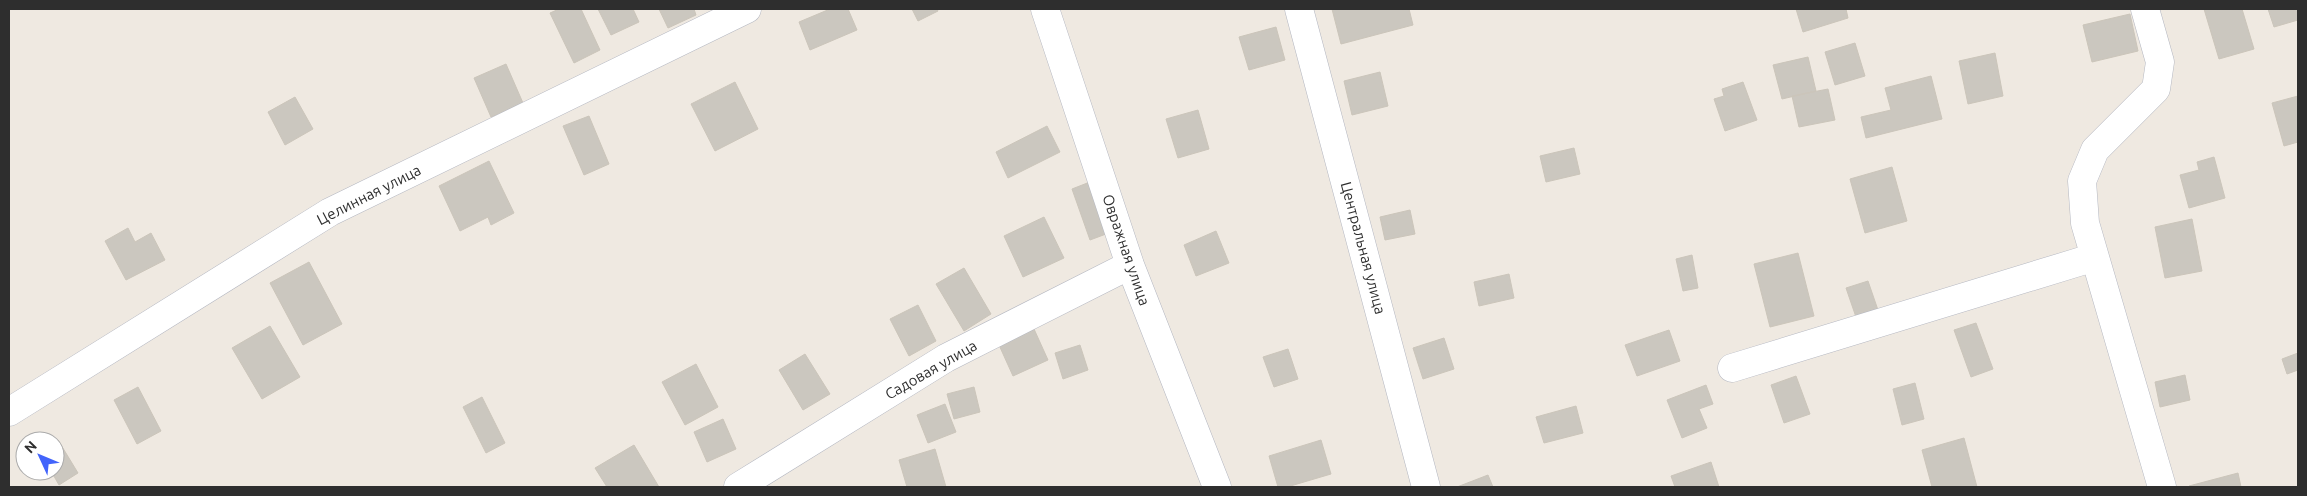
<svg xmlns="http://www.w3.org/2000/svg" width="2307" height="496" font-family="Ubuntu,sans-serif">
<rect width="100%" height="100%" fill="#efe9e1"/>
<path fill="#cbc7bf" stroke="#cbc5ba" d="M 559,9 L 581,9 L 600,50 L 574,63 L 550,13 Z
M 598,9 L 633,9 L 639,22 L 611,35 Z
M 659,9 L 694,9 L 696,15 L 668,28 Z
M 830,9 L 848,9 L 857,30 L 810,50 L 799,22 Z
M 912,9 L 937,9 L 938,11 L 918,21 Z
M 1332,9 L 1409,9 L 1413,25 L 1341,44 Z
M 1796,9 L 1846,9 L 1848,18 L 1803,32 Z
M 2204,9 L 2242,9 L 2254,49 L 2219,59 Z
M 2268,9 L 2298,9 L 2298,20 L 2274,27 Z
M 2130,14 L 2138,51 L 2092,62 L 2083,25 Z
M 1276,27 L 1285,60 L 1249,70 L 1239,37 Z
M 1855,43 L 1865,76 L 1835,85 L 1825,52 Z
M 1995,53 L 2003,96 L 1968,104 L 1959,61 Z
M 1808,57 L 1816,91 L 1782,99 L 1773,65 Z
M 506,64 L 523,103 L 491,117 L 474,78 Z
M 1380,72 L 1388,106 L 1352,115 L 1344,81 Z
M 1931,76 L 1942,119 L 1866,138 L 1861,117 L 1891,110 L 1885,88 Z
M 735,82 L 758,129 L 715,151 L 691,104 Z
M 1743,82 L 1757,120 L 1725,131 L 1714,99 L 1724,96 L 1722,89 Z
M 1828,89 L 1835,120 L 1799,127 L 1792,96 Z
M 2298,96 L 2298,142 L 2284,146 L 2272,103 Z
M 295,97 L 313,129 L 285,145 L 268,112 Z
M 1198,110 L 1209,149 L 1178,158 L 1166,119 Z
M 589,116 L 609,164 L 584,175 L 563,126 Z
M 1047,126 L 1060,152 L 1008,178 L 996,152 Z
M 1574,148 L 1580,174 L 1546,182 L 1540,156 Z
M 2214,157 L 2225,198 L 2189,208 L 2180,175 L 2199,170 L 2197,162 Z
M 489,161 L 514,213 L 491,225 L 488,217 L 460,231 L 439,186 Z
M 1892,167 L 1907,221 L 1865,233 L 1850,179 Z
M 1095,180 L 1114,231 L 1090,240 L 1072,189 Z
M 1410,210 L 1415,234 L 1385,240 L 1380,217 Z
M 1044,217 L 1064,258 L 1023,277 L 1004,236 Z
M 2192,219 L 2202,271 L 2165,278 L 2155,227 Z
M 128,228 L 135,242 L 151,233 L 165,260 L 126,280 L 105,241 Z
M 1216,231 L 1229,263 L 1196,276 L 1184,245 Z
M 1798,253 L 1814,316 L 1770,327 L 1754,264 Z
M 1692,255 L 1698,288 L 1683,291 L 1676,259 Z
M 309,262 L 342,324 L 303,345 L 270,283 Z
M 964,268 L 991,314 L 964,331 L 936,284 Z
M 1509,274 L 1514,298 L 1479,306 L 1474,282 Z
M 1868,281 L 1879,313 L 1857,320 L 1846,288 Z
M 918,305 L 936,341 L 909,356 L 890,319 Z
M 1976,323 L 1993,369 L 1971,377 L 1954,330 Z
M 270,326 L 300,377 L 262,399 L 232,348 Z
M 1034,329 L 1048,360 L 1013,376 L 999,345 Z
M 1669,330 L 1680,361 L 1637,376 L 1625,345 Z
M 1444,338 L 1454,369 L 1423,379 L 1413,348 Z
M 1080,345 L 1088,370 L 1063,379 L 1055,353 Z
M 1288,349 L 1298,379 L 1274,387 L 1263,357 Z
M 2298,353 L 2298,370 L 2287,374 L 2282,359 Z
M 805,354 L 830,394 L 803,410 L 779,370 Z
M 696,364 L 718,407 L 685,425 L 662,382 Z
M 2185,375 L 2190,400 L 2160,407 L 2155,382 Z
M 1796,376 L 1810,414 L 1784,423 L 1771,385 Z
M 1915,383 L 1924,419 L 1902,425 L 1893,389 Z
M 1706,385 L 1713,404 L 1699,409 L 1707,428 L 1682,438 L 1667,400 Z
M 138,387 L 161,431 L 137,444 L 114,400 Z
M 974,387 L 980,412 L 954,419 L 947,394 Z
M 482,397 L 505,443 L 486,453 L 463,407 Z
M 945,404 L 956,432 L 928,443 L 917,415 Z
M 1576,406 L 1583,433 L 1544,443 L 1536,417 Z
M 723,419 L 736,449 L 707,462 L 694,432 Z
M 1964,438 L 1977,487 L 1932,487 L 1922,450 Z
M 58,440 L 78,473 L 59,485 L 51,471 L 55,471 L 55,442 Z
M 1321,440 L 1331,474 L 1287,487 L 1278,487 L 1269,456 Z
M 634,445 L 659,487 L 607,487 L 595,468 Z
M 935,449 L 946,487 L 907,487 L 899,460 Z
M 1711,462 L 1719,487 L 1675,487 L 1671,476 Z
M 2238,473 L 2241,487 L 2190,487 L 2189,486 Z
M 1488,475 L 1493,487 L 1457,487 Z"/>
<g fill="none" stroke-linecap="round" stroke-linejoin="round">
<g stroke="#b4b7c1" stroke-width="29">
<path id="minor" d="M 1045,9 L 1130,265 L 1217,487
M 1299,9 L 1426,487
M 2145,9 L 2160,62 L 2156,89 L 2095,150 L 2082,181 L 2085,223 L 2162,487
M 1732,368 L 2095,257
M 9,412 L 330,212 L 747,9
M 738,487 L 946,358 L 1130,265"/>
</g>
<use href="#minor" stroke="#fff" stroke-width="28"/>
</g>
<g text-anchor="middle" stroke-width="5" stroke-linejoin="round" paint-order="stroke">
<g font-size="15" fill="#2e2e2e" stroke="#fff">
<text transform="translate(369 195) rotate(-27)" y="5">Целинная улица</text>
<text transform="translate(1363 248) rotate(75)" y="5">Центральная улица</text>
<text transform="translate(1126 250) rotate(71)" y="5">Овражная улица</text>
<text transform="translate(931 370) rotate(-30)" y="5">Садовая улица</text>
</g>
</g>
<rect width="2307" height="496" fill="none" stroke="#2e2e2e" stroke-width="20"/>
<g transform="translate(40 456) rotate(314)"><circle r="24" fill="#ffffff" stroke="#ababab"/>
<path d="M0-4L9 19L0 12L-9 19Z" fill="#4264fb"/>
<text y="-8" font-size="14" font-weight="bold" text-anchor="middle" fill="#2e2e2e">N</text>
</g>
</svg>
